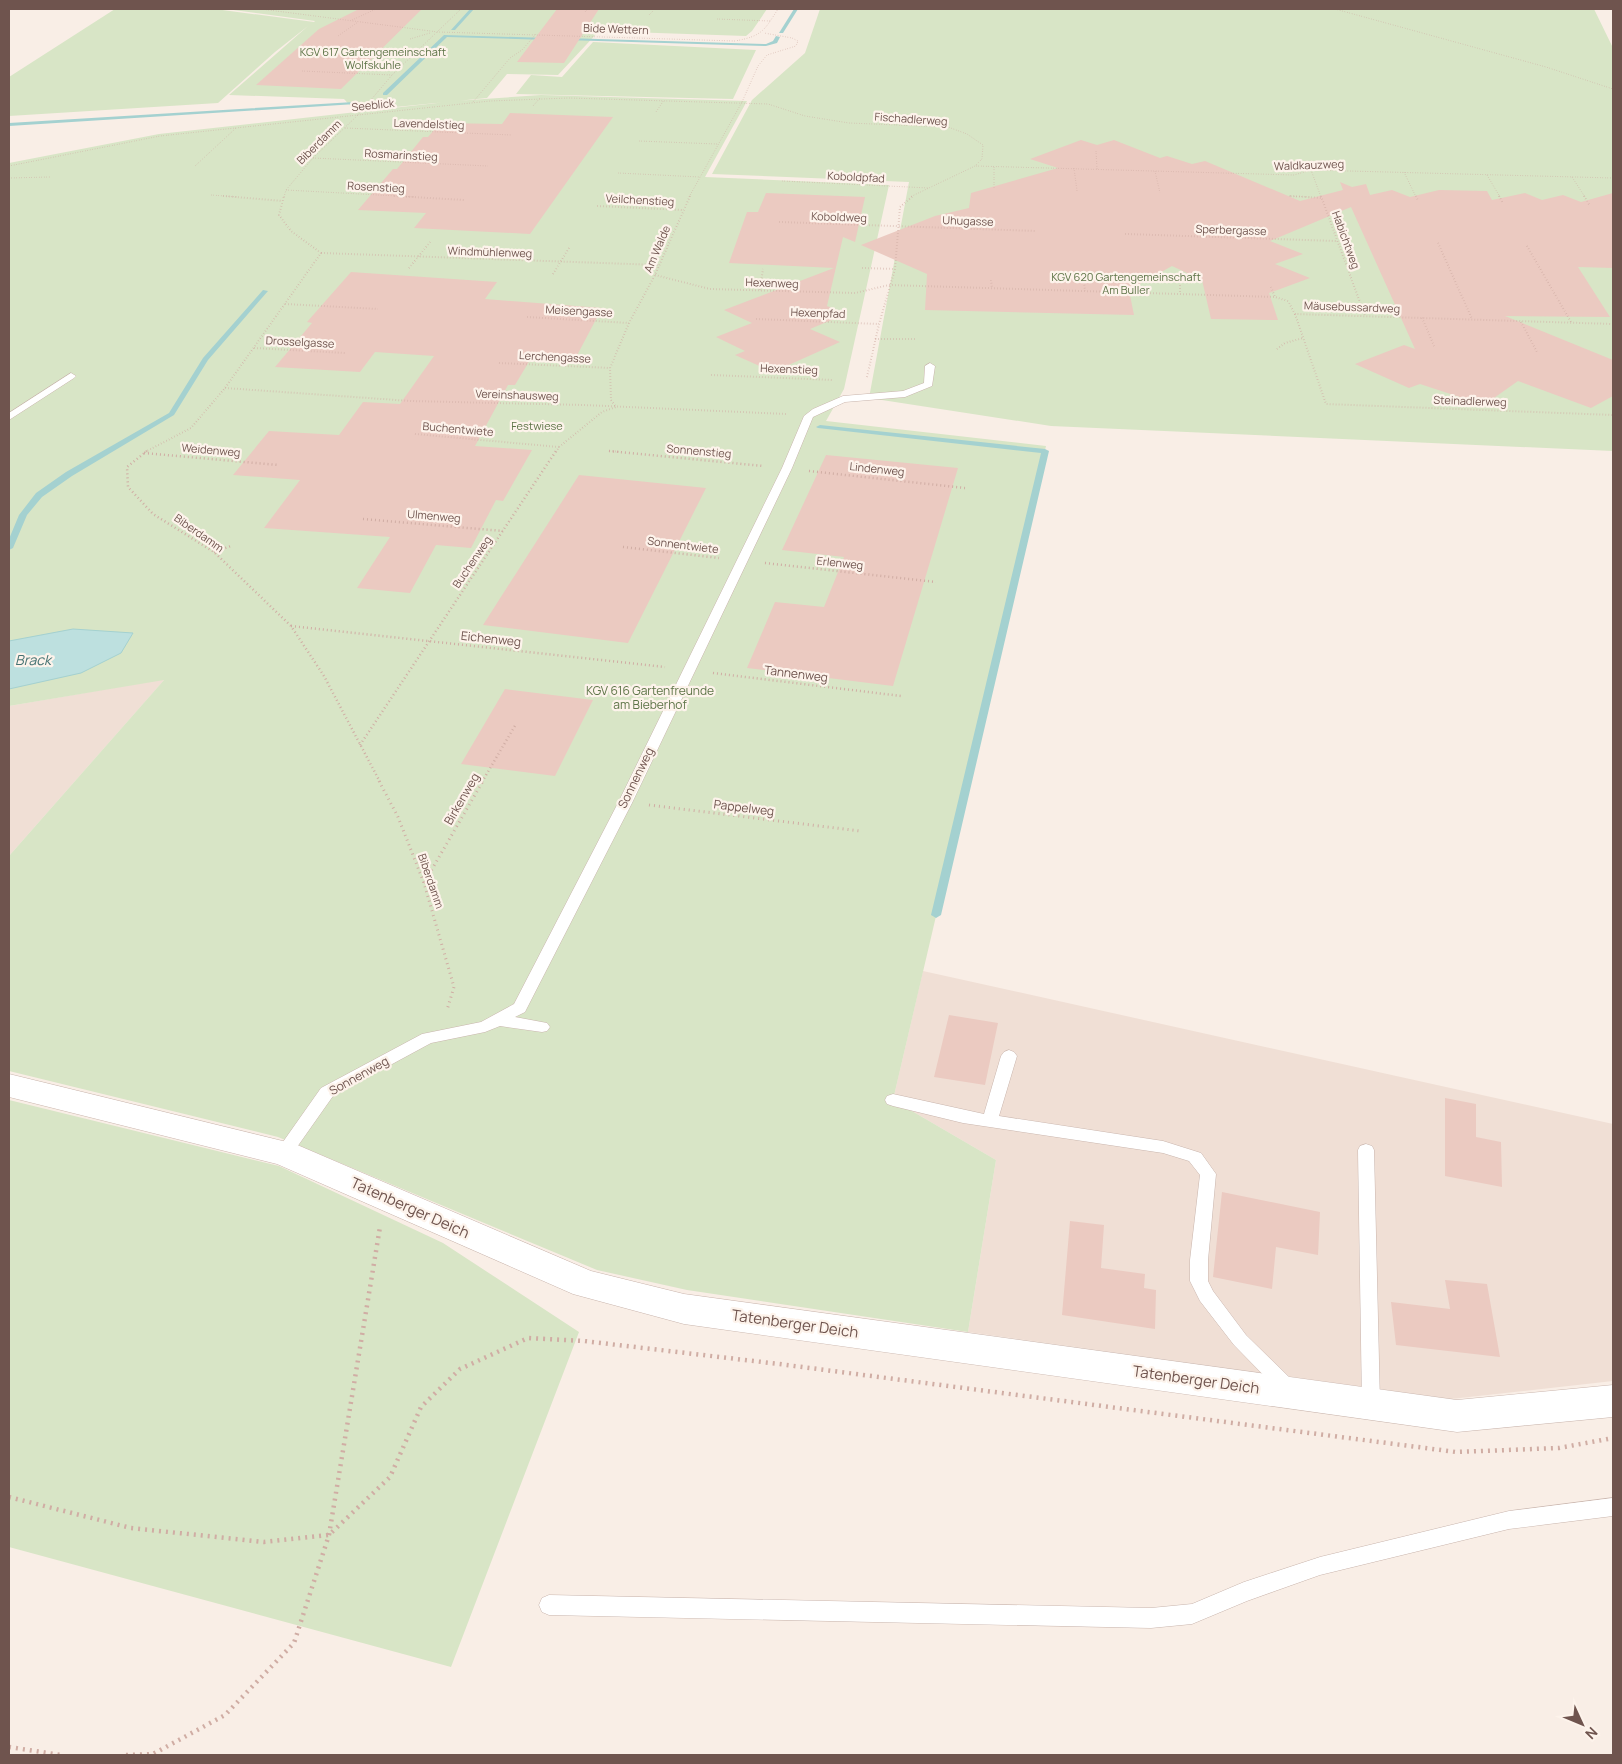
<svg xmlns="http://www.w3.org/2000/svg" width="1622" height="1764" font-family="Manrope,sans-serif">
<rect width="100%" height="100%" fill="#f9eee6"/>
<path fill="#f0dfd5" d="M 165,679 L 9,856 L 9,706 Z
M 923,971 L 1613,1124 L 1613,1381 L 1451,1399 L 968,1332 L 996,1160 L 893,1100 Z"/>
<path fill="#d8e5c6" d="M 115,9 L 215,9 L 314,22 L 315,21 L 226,9 L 767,9 L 752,31 L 746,36 L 599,31 L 558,75 L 507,74 L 487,98 L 355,111 L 344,99 L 229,95 L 308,26 L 275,52 L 218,103 L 9,116 L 9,77 Z
M 820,9 L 1594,9 L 1613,48 L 1613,451 L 1051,426 L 869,398 L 909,182 L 712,174 L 752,100 L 805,53 Z
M 593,42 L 756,50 L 733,99 L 516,94 L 531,75 L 562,77 Z
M 541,95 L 747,101 L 705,177 L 889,185 L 844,389 L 826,421 L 1046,446 L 893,1100 L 996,1160 L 968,1332 L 687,1290 L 597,1270 L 278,1137 L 9,1071 L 9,856 L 164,680 L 9,706 L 9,163 L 159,134 L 455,101 Z
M 9,1100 L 279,1166 L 443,1243 L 579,1332 L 451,1667 L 9,1547 Z"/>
<path fill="#bde0df" stroke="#a4d1d0" d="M 73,629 L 133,633 L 121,653 L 81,673 L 9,689 L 9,641 Z"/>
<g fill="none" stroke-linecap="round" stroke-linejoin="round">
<path fill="#a4d1d0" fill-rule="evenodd" d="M 470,9 L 474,9 L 455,30 L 451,30 Z
M 794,9 L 798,9 L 783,33 L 779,33 Z
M 444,35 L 548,38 L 550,39 L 548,40 L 447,37 L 387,95 L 383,95 L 383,93 Z
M 776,36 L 780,37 L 777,43 L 766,46 L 565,40 L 563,39 L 565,38 L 766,44 L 773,41 Z
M 354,102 L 356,104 L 9,126 L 9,123 Z
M 263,290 L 268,291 L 208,360 L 174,415 L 72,476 L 42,497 L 27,515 L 13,548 L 9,550 L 9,539 L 19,515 L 36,493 L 66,472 L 169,413 L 203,358 Z
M 820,425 L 1045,449 L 1049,451 L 941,915 L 936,918 L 931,915 L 1041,453 L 818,428 L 816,427 Z"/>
</g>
<path fill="#ebcac1" d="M 359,9 L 422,9 L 341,89 L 256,85 L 319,29 Z
M 557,9 L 599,9 L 564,63 L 517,62 Z
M 510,113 L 613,117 L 530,234 L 414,228 L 426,213 L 358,210 L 393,169 L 397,169 L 423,137 L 428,137 L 440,123 L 502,124 Z
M 1081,140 L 1097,145 L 1114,140 L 1160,158 L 1167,156 L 1192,164 L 1205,161 L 1300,201 L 1343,190 L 1340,182 L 1352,187 L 1366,184 L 1370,195 L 1392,190 L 1410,197 L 1439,190 L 1487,191 L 1492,200 L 1525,193 L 1542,200 L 1563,195 L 1581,202 L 1613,193 L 1613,268 L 1578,267 L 1610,317 L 1505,316 L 1613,360 L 1613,396 L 1591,408 L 1518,381 L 1484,405 L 1420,384 L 1409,388 L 1355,364 L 1404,345 L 1415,349 L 1351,207 L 1270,241 L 1303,254 L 1275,264 L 1310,278 L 1269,293 L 1278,320 L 1211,319 L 1202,280 L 1172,266 L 1129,290 L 1134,315 L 925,310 L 927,274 L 861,245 L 935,216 L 969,208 L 971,193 L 1058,168 L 1030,159 Z
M 766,193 L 865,197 L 855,242 L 843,237 L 827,306 L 846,314 L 810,329 L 840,342 L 773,372 L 735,355 L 745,351 L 716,337 L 752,323 L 724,310 L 834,268 L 729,263 L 747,212 L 758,212 Z
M 351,272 L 497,282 L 485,299 L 602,308 L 573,363 L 530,360 L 515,385 L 508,385 L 475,446 L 532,450 L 503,501 L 496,500 L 471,548 L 436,545 L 410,593 L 357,588 L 390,537 L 264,528 L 300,480 L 233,475 L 269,431 L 339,435 L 363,402 L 400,404 L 434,356 L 375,352 L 360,372 L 275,367 L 312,323 L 307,322 Z
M 826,455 L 958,468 L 893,686 L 747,668 L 775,602 L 824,607 L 844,557 L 782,550 Z
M 579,475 L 706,488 L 628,643 L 483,625 Z
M 505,689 L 593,700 L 555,776 L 461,764 Z
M 949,1015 L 998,1023 L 985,1085 L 934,1077 Z
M 1445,1098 L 1476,1104 L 1476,1137 L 1501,1142 L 1502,1187 L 1445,1176 Z
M 1222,1192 L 1320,1212 L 1318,1255 L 1276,1247 L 1272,1289 L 1213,1277 Z
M 1070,1221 L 1104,1225 L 1101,1268 L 1145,1274 L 1144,1288 L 1156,1290 L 1155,1329 L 1062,1315 Z
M 1445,1280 L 1487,1284 L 1500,1357 L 1396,1345 L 1391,1302 L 1450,1309 Z"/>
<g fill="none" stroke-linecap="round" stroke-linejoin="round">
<g stroke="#c9b5ad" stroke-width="1">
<path id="service" d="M 930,363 L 935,366 L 932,386 L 905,397 L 845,402 L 813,417 L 792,468 L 632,803 L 527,1008 L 525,1012 L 515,1017 L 547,1023 L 550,1027 L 547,1031 L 542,1032 L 500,1026 L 485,1032 L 431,1043 L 333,1096 L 290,1157 L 284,1159 L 278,1157 L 276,1153 L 278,1149 L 321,1088 L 422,1034 L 481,1022 L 514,1004 L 618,803 L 782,468 L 804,416 L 813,409 L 843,396 L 903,391 L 924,383 L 925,366 Z
M 71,373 L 76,376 L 74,378 L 9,420 L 9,413 Z
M 1009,1050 L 1014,1052 L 1017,1056 L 999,1116 L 1163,1141 L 1201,1153 L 1216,1174 L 1208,1260 L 1208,1281 L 1213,1291 L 1246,1335 L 1294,1382 L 1297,1388 L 1294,1394 L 1288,1396 L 1282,1394 L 1234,1345 L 1200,1301 L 1190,1281 L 1190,1260 L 1200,1175 L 1189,1161 L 1163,1153 L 963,1123 L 893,1106 L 887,1104 L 885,1100 L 887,1096 L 893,1094 L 984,1114 L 1001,1056 L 1004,1052 Z
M 1366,1144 L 1372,1146 L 1374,1150 L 1380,1404 L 1378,1410 L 1371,1412 L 1364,1410 L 1362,1404 L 1358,1150 L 1360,1146 Z
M 1613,1498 L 1613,1516 L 1509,1529 L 1320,1575 L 1247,1601 L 1192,1624 L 1151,1628 L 549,1615 L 542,1612 L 539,1605 L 542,1598 L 549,1595 L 1151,1608 L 1192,1604 L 1244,1582 L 1320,1557 L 1509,1511 Z"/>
</g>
<g stroke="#c9b5ad" stroke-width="1">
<path id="tertiary" d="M 9,1074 L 295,1144 L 591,1271 L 684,1294 L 1457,1400 L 1613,1385 L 1613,1417 L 1457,1432 L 684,1324 L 573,1294 L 277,1164 L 9,1097 Z"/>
</g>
<path stroke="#d0ada4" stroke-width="1" stroke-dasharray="0.5 2" stroke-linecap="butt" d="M 261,9 L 438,32 L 735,41 C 762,36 764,31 778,9
M 1335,9 L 1546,67 L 1613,89
M 585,12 L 588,9
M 649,15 L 655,9
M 717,19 L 770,21
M 352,20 L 376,9
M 338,36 L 358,22
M 410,39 L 430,33
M 302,71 L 392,75
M 473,102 L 510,58 L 522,50 L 536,34
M 742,102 L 758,66 L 767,55 L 796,46 L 798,41 L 792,38 L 764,33
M 533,106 L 540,98
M 656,112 L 664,100
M 345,128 L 512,135
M 639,141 L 717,144
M 1096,151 L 1097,169
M 313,158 L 488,166
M 9,166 L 160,136 L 490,101 L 569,98 L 768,104 L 805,116 L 849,123 L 948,127 L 967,134 L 983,145 L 982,159 L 975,166 L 910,197
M 195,166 L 236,128
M 976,166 L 1294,175 L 1311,170 L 1613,178
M 994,167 L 994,189
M 1074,168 L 1077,191
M 1311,170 L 1321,197
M 1155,171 L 1160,193
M 1404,172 L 1416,197
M 618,173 L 700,177
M 1487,175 L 1500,197
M 1572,177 L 1585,197
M 9,178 L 50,177
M 782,181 L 929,188
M 286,190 L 416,197
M 211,195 L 238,197
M 1289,196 L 1310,197
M 284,197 L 286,190 L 313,158 L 359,114 L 392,75 L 461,9
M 689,197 L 742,102"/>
<path stroke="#d0ada4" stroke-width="2" stroke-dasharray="0.5 2.5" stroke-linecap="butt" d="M 223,196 L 282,201
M 394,196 L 464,200
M 1290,196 L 1321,198
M 1321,196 L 1365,316
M 1416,196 L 1418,201
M 1499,196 L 1503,203
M 1584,196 L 1590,206
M 597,206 L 682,210
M 779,222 L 1036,231
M 1125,234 L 1336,241
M 1438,243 L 1472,319
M 1527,246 L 1571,322
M 321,253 L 659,265
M 409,268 L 431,241
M 862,268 L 895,269
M 553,274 L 569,248
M 655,275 L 710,289 L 855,293 L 889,285 L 1275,297 L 1288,301 L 1295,314 L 1613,324
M 991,280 L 992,288
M 1084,282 L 1085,291
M 1180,285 L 1180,294
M 1271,287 L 1275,297
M 760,290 L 763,269
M 285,304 L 378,309
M 1295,314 L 1326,404 L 1613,415
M 527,317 L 629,323
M 1422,318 L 1435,348
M 756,319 L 879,324
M 1521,322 L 1537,352
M 875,339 L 915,339
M 254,348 L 345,353
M 1277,349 L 1285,343 L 1303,338
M 499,363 L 610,368
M 711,375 L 833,380
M 867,377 L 879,324 L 895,269 L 900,207 L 913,196
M 225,388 L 411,401 L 584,405 L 786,414
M 415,434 L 559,447
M 609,451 L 621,452
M 145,452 L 191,428 L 225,388 L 321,253 L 291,231 L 279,215 L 284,196
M 556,452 L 559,447 L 602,412 L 616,407 L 611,400 L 610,368 L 629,323 L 655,275 L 690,196"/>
<path stroke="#d0ada4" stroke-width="2.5" stroke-dasharray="1 3" stroke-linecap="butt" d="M 147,451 L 127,467 L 128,487 L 153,514 L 214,552 L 291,626 L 324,676 L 380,782
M 609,451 L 763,466
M 144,453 L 278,465
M 809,471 L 965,488
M 363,519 L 503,531
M 623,547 L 719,558
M 214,552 L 231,546
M 765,563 L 936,582
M 291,626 L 665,667
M 713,673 L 901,696
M 360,745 L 556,451
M 482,782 L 516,724"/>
<path stroke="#d0ada4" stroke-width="3" stroke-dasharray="1 4" stroke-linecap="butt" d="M 379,781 L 398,817 L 424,883 L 454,987 L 447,1010
M 649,805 L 860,831
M 424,883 L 483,781"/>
<path stroke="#d0ada4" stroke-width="4.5" stroke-dasharray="2 5" stroke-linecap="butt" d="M 9,1497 L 131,1528 L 264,1542 L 329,1535 L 390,1477 L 421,1407 L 460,1369 L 528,1338 L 584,1341 L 779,1364 L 1456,1452 L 1559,1448 L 1613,1438
M 9,1747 L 61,1755
M 126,1755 L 153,1754 L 225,1715 L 294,1643 L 329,1535 L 380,1227"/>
<use href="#service" fill="#fff" fill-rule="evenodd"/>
<use href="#tertiary" fill="#fff" fill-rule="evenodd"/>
</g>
<g text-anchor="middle" stroke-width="4.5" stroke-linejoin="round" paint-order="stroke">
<g font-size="11" fill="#6f544e" stroke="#fdf3eb">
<text transform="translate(616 29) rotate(2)" y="4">Bide Wettern</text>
<text transform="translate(373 105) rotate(-6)" y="4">Seeblick</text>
<text transform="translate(911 119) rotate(4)" y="4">Fischadlerweg</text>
<text transform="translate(429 124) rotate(2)" y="4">Lavendelstieg</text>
<text transform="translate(319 142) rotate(-45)" y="4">Biberdamm</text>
<text transform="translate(401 155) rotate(3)" y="4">Rosmarinstieg</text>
<text transform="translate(1309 165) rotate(-2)" y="4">Waldkauzweg</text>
<text transform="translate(856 177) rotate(3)" y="4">Koboldpfad</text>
<text transform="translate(376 187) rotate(3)" y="4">Rosenstieg</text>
<text transform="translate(640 200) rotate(3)" y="4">Veilchenstieg</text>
<text transform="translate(839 217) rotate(2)" y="4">Koboldweg</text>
<text transform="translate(968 221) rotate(2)" y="4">Uhugasse</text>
<text transform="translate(1231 230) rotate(2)" y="4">Sperbergasse</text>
<text transform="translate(1346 240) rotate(70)" y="4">Habichtweg</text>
<text transform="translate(657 249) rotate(-67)" y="4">Am Walde</text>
<text transform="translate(490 252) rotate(2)" y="4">Windmühlenweg</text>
<text transform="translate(772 283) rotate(2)" y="4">Hexenweg</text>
<text transform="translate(1352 307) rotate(2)" y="4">Mäusebussardweg</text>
<text transform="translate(579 311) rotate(3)" y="4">Meisengasse</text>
<text transform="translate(818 313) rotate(2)" y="4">Hexenpfad</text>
<text transform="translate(300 342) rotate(3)" y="4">Drosselgasse</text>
<text transform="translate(555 357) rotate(3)" y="4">Lerchengasse</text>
<text transform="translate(789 369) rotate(2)" y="4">Hexenstieg</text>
<text transform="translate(517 395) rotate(2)" y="4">Vereinshausweg</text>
<text transform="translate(1470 401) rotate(2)" y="4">Steinadlerweg</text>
<text transform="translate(458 429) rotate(5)" y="4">Buchentwiete</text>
<text transform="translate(211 450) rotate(5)" y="4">Weidenweg</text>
<text transform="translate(699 451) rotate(5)" y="4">Sonnenstieg</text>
<text transform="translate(877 469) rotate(6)" y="4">Lindenweg</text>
<text transform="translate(434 516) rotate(5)" y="4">Ulmenweg</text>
<text transform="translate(199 533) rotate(35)" y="4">Biberdamm</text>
<text transform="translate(683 545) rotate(7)" y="4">Sonnentwiete</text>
<text transform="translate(472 562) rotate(-56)" y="4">Buchenweg</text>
<text transform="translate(840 563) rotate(6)" y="4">Erlenweg</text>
<text transform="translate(431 881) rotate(71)" y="4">Biberdamm</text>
</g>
<g font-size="11" fill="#5d7447" stroke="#fdf3eb">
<text x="373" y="56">KGV 617 Gartengemeinschaft<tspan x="373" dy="13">Wolfskuhle</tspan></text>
<text x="1126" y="281">KGV 620 Gartengemeinschaft<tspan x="1126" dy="13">Am Buller</tspan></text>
<text x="537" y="430">Festwiese</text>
</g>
<g font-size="12" fill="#6f544e" stroke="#fdf3eb">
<text transform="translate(491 639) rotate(6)" y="4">Eichenweg</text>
<text transform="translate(796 674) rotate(7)" y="4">Tannenweg</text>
<text transform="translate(636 778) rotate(-64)" y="4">Sonnenweg</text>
<text transform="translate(462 799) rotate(-60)" y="4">Birkenweg</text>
<text transform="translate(744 808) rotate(7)" y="4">Pappelweg</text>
<text transform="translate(359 1076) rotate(-29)" y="4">Sonnenweg</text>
</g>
<g font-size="12" fill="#5d7447" stroke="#fdf3eb">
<text x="650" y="695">KGV 616 Gartenfreunde<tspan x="650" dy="14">am Bieberhof</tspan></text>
</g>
<g font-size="14" font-style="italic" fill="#447272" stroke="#fdf3eb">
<text x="33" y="665">Brack</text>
</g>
<g font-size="15" fill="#6f544e" stroke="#fdf3eb">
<text transform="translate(410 1208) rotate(24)" y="5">Tatenberger Deich</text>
<text transform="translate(795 1324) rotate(8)" y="5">Tatenberger Deich</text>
<text transform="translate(1196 1380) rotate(8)" y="5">Tatenberger Deich</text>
</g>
</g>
<rect width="1622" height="1764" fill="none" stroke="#6f544e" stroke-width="20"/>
<g transform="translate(1582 1724) rotate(134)" stroke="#fdf3eb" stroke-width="4" paint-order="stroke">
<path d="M0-4L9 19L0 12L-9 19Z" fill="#6f544e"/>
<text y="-8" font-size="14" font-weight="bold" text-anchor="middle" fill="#6f544e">N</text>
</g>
</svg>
